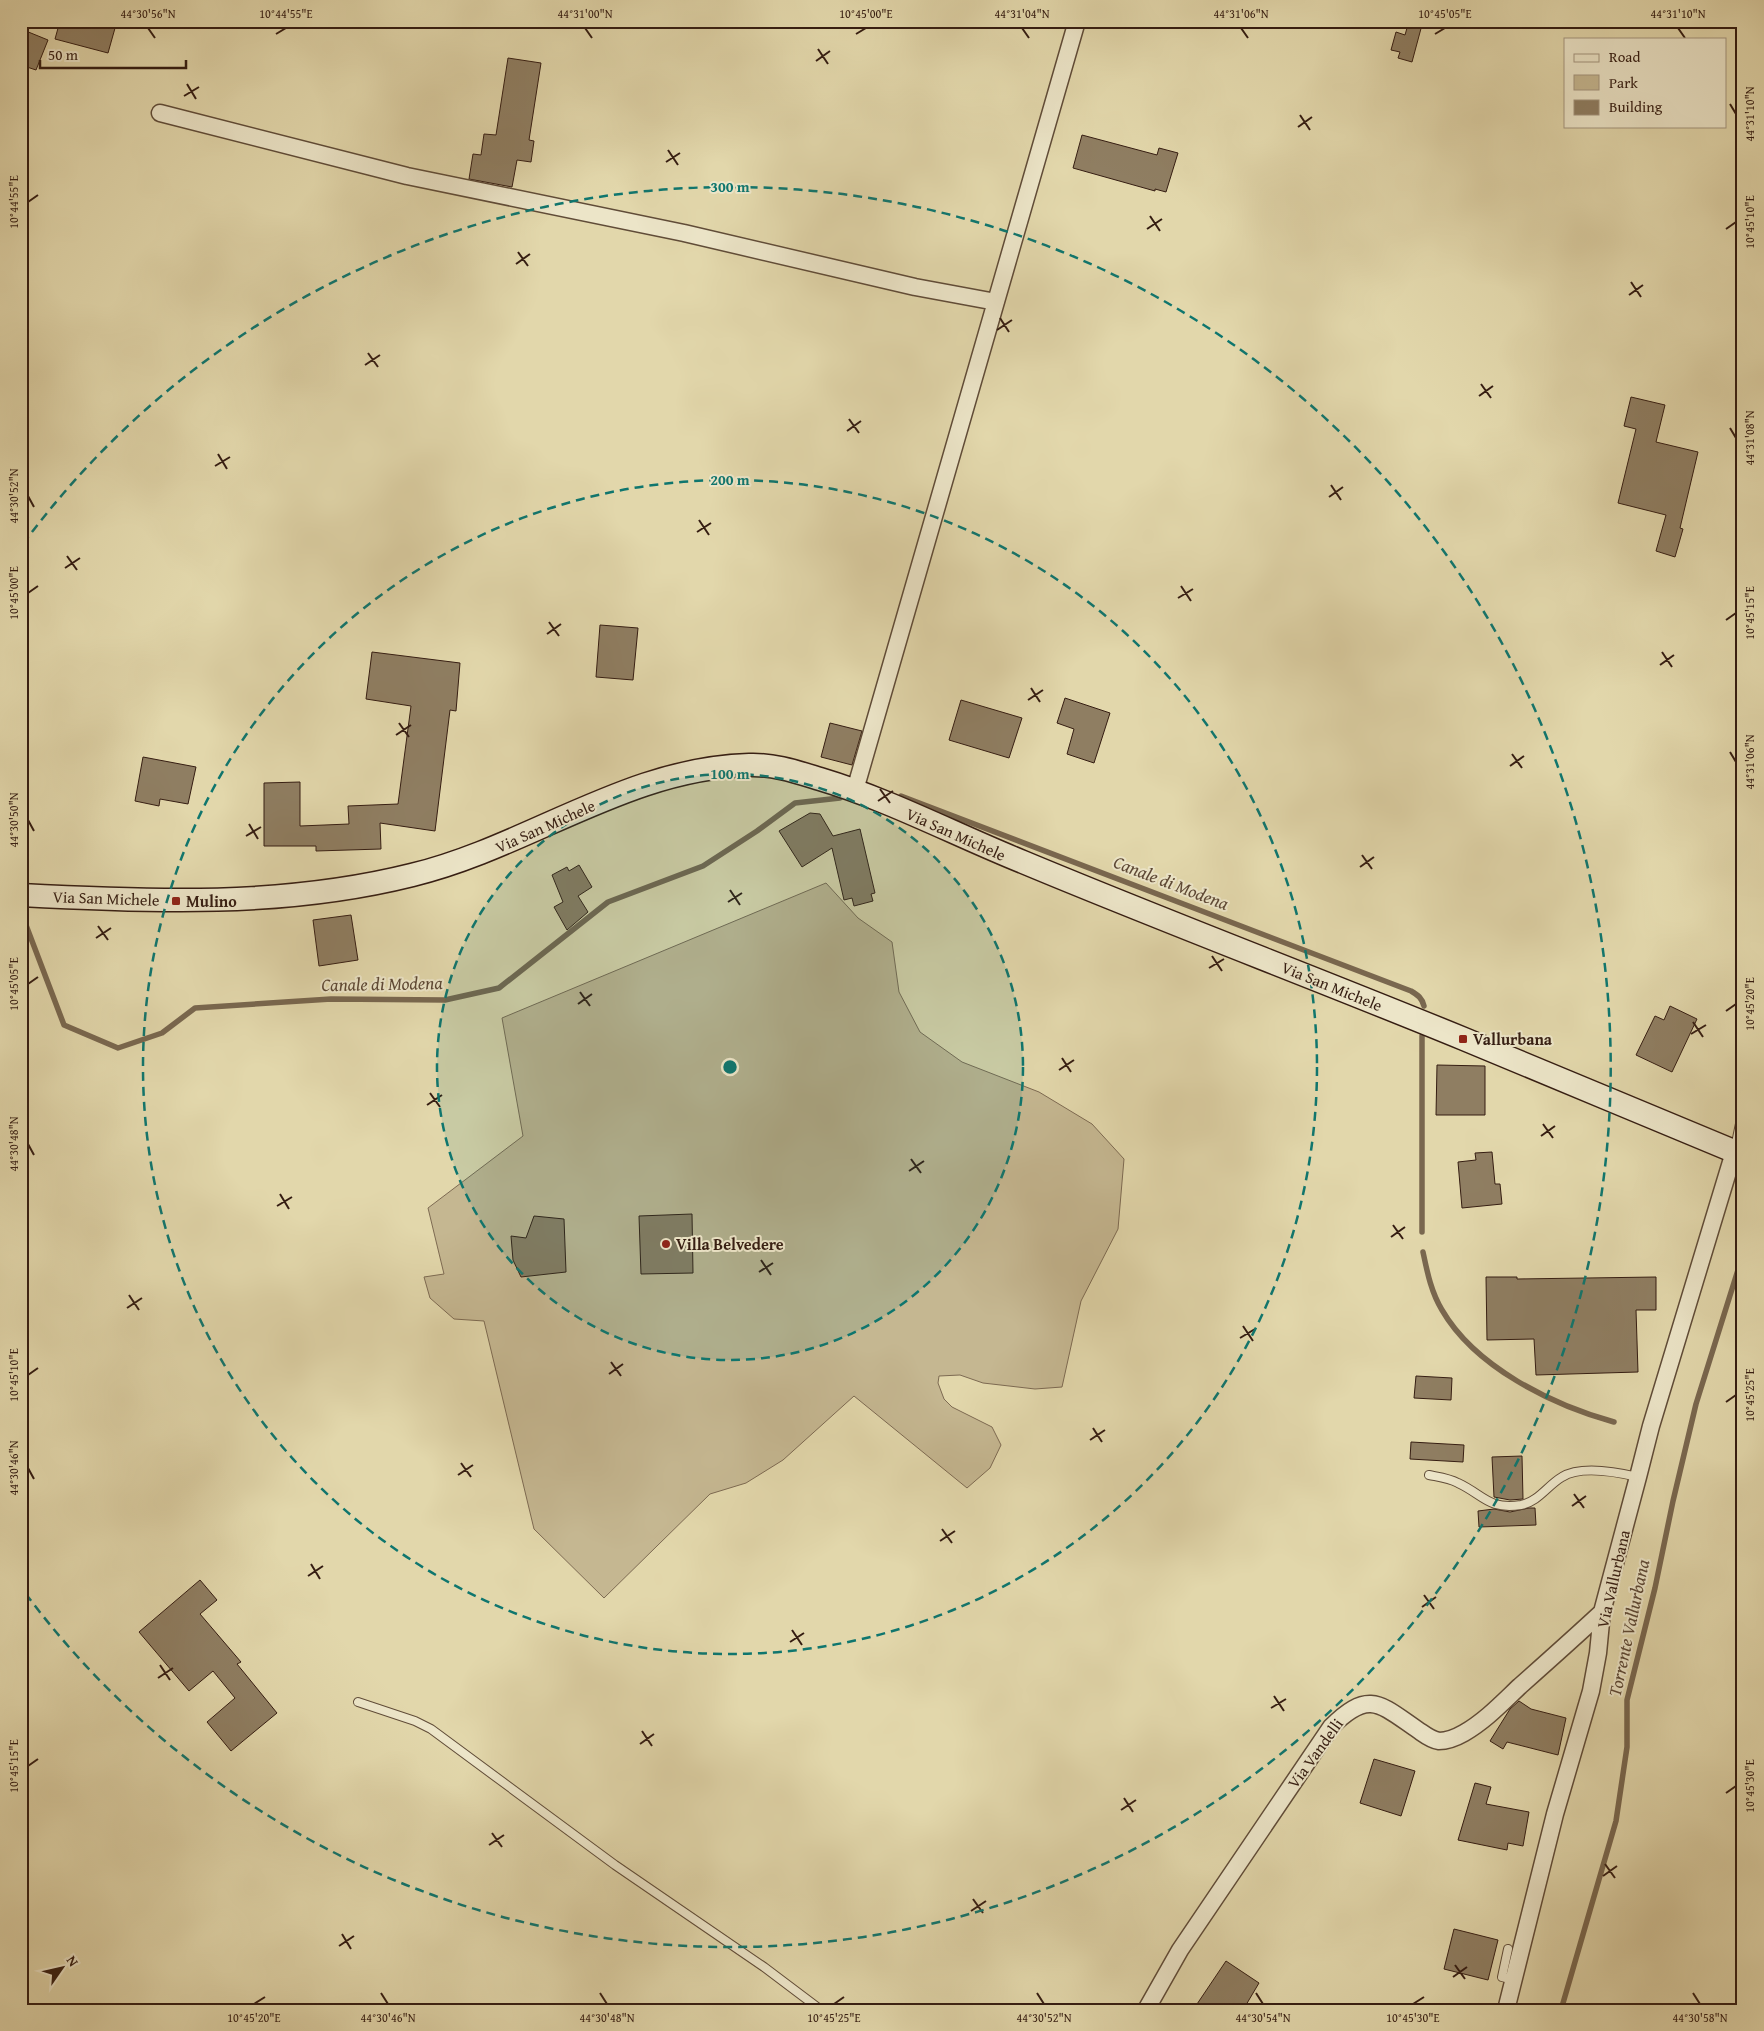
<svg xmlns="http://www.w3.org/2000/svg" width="1764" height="2031" font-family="'Gentium Book Plus',serif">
<rect width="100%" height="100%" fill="#e2d7ab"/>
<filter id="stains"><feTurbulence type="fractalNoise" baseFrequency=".004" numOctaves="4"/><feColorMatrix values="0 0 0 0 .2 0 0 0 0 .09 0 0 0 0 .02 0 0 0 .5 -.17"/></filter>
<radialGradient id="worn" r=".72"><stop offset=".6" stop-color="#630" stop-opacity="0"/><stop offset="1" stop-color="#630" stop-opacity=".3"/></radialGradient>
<path fill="#c5b791" stroke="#7d6a52" d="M 826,883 L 858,918 L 892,942 L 899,992 L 920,1032 L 962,1062 L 1039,1092 L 1092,1124 L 1124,1159 L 1118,1229 L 1081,1301 L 1062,1387 L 1035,1389 L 983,1383 L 960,1375 L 939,1376 L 938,1383 L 944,1399 L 952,1407 L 992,1427 L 1001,1445 L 990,1468 L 967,1488 L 854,1396 L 783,1460 L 746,1483 L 710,1494 L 604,1598 L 534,1529 L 484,1321 L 454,1319 L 430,1298 L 424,1277 L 444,1274 L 428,1208 L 523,1136 L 502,1018 Z"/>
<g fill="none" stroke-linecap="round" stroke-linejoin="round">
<path stroke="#79674f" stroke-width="5.5" d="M 901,796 L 1411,991 C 1418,995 1422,998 1424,1006
M 21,912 L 64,1025 L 118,1048 L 162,1033 L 195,1008 L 331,999 L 445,1000 L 499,988 L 608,902 L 703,866 L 757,831 L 795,803 L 840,798
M 1422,1036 L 1422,1232
M 1423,1252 C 1427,1271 1431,1292 1442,1310 C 1475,1367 1552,1405 1614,1422
M 1561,2010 L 1616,1821 L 1627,1747 L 1627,1700 L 1655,1588 L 1673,1501 L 1696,1404 L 1743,1254"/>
</g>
<path fill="#8f7e62" stroke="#351d12" d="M 60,21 L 117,21 L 108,53 L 55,39 Z
M 1409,21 L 1423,21 L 1412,62 L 1398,58 L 1400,52 L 1391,50 L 1396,32 L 1405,35 Z
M 21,29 L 48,40 L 36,70 L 21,65 Z
M 508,58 L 541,63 L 529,140 L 534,141 L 531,162 L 517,160 L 512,187 L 469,179 L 473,154 L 481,155 L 484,134 L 496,135 Z
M 1082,135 L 1157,155 L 1159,148 L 1178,153 L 1166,192 L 1155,189 L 1155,191 L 1073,168 Z
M 1631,397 L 1665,405 L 1656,442 L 1698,452 L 1680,528 L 1683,529 L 1675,557 L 1656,551 L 1666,515 L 1618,503 L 1636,429 L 1624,426 Z
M 600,625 L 638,628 L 633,680 L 596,677 Z
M 372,652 L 460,663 L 456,711 L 450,710 L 435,831 L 380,823 L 381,849 L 316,851 L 316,846 L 264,846 L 264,783 L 300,782 L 300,826 L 349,824 L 348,806 L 398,804 L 411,706 L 366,699 Z
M 1065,698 L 1110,713 L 1094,763 L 1067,754 L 1074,729 L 1057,723 Z
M 961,700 L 1022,718 L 1009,758 L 949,740 Z
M 830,723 L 862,731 L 852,765 L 821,757 Z
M 143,757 L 196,767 L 188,804 L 160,799 L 159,806 L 135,801 Z
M 810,813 L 820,814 L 833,836 L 860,829 L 875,893 L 871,894 L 873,901 L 854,906 L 852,898 L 844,900 L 832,848 L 802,867 L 779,831 Z
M 579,865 L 592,887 L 578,896 L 588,912 L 567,930 L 554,907 L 563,902 L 552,875 L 567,867 L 569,871 Z
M 351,915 L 358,960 L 319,966 L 313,920 Z
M 1670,1006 L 1697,1019 L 1672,1072 L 1636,1055 L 1655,1016 L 1664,1020 Z
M 1437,1065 L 1485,1066 L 1485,1115 L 1436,1115 Z
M 1492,1152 L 1495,1184 L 1500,1184 L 1502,1204 L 1462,1208 L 1458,1162 L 1476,1160 L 1475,1153 Z
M 692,1214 L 693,1273 L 641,1274 L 639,1216 Z
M 534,1216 L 564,1219 L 566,1272 L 521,1277 L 513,1260 L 511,1236 L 526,1238 Z
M 1486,1277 L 1517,1277 L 1517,1279 L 1656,1277 L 1656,1310 L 1636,1310 L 1638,1372 L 1536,1375 L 1534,1339 L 1487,1340 Z
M 1416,1376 L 1452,1378 L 1451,1400 L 1414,1398 Z
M 1411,1442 L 1464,1445 L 1463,1462 L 1410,1459 Z
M 1522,1456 L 1523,1499 L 1510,1500 L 1494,1497 L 1492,1457 Z
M 1529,1508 L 1535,1508 L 1536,1525 L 1479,1527 L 1478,1511 L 1494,1509 L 1510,1512 Z
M 200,1580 L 217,1600 L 200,1614 L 241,1662 L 237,1664 L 277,1713 L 231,1751 L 207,1722 L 235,1698 L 213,1671 L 189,1691 L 139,1632 Z
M 1519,1701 L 1531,1709 L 1566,1718 L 1558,1755 L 1507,1742 L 1503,1749 L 1490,1741 L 1510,1709 Z
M 1374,1759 L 1415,1771 L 1401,1816 L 1360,1803 Z
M 1475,1783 L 1491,1787 L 1486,1804 L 1529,1812 L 1523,1846 L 1508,1843 L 1507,1850 L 1458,1840 Z
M 1454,1929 L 1498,1940 L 1488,1980 L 1444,1969 Z
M 1226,1961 L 1259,1983 L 1243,2010 L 1193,2010 Z"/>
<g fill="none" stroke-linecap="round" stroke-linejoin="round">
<g stroke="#604c38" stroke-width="10">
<path id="service" d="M 1735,1148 L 1743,1109
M 1429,1475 C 1439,1477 1449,1478 1458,1483 C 1484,1495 1488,1510 1521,1505 C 1538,1502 1548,1485 1562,1477 C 1581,1465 1617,1472 1638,1477
M 358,1702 L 415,1721 L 431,1729 L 615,1865 L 764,1967 L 821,2010
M 1508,1949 L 1502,1977 L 1514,1980"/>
</g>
<g stroke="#604c38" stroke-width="19">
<path id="minor" d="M 160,113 L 407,176 L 684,233 L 915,287 L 996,302
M 855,790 L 1077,21
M 1146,2010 L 1180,1950 L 1331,1727 C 1369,1689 1380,1704 1418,1730 C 1424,1734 1431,1740 1439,1741 C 1447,1741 1457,1737 1464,1733 C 1485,1721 1502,1703 1520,1686 C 1547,1662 1575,1637 1602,1612
M 1506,2010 L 1555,1814 L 1591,1691 L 1598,1653 L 1602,1612 L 1638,1477 L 1651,1426 L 1734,1152"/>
</g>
<g stroke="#351d12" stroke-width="25">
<path id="secondary" d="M 21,895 C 152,902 284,907 412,875 C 528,847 627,768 749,765 C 774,764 797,772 820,779 C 890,800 956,835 1023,862 C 1169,923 1318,979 1464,1039 C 1557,1077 1650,1117 1743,1155"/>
</g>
<use href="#service" stroke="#ece5c8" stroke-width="8"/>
<use href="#minor" stroke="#ece5c8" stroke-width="16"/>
<use href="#secondary" stroke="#ece5c8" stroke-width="22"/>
</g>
<path fill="none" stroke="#351d12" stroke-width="2" d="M 148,28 L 155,38M 585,28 L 592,38M 1022,28 L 1029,38M 1241,28 L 1248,38M 1678,28 L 1685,38M 276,34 L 286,28M 856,34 L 866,28M 1435,34 L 1445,28M 818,49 L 828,64M 816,61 L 830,51M 187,84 L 196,99M 184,96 L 199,87M 1730,104 L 1736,114M 1300,115 L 1310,130M 1298,127 L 1312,117M 668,150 L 678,165M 666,162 L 680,153M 28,202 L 38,195M 1150,216 L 1160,231M 1147,229 L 1162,219M 1726,229 L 1736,222M 518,252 L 528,266M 516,264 L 530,254M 1631,282 L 1641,297M 1629,295 L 1643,285M 1000,318 L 1009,332M 997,330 L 1012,320M 368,353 L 378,367M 365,365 L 380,355M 1481,384 L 1491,398M 1479,396 L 1493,386M 849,419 L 859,433M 1730,428 L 1736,438M 847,431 L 861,421M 218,454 L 227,469M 215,466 L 230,457M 1331,485 L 1341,500M 28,496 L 34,507M 1329,497 L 1343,487M 699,520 L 709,535M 697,532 L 711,523M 67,556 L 77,570M 65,568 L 80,558M 1181,586 L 1191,601M 28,593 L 38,586M 1178,598 L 1193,589M 1726,620 L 1736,613M 549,622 L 559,636M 547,634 L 561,624M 1662,652 L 1672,667M 1660,665 L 1674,655M 1031,688 L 1040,702M 1028,700 L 1043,690M 399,723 L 409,737M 396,735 L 411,725M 1730,752 L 1736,762M 1512,754 L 1522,768M 1510,766 L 1524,756M 880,789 L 890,803M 878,801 L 893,791M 28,820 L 34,831M 249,824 L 258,839M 246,836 L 261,827M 1362,855 L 1372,869M 1360,867 L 1374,857M 730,890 L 740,905M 728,902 L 742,893M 98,926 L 108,940M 96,938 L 111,928M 1212,956 L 1222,971M 1209,968 L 1224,959M 28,984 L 38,977M 580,992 L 590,1006M 578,1004 L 592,994M 1726,1011 L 1736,1004M 1693,1022 L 1703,1037M 1691,1034 L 1706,1025M 1062,1058 L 1071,1072M 1059,1070 L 1074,1060M 430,1093 L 440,1107M 427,1105 L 442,1095M 1543,1124 L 1553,1138M 1541,1136 L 1555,1126M 28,1144 L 34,1155M 911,1159 L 921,1173M 909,1171 L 924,1161M 280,1194 L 289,1209M 277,1206 L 292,1197M 1393,1225 L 1403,1239M 1391,1237 L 1405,1227M 761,1260 L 771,1275M 759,1272 L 773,1263M 129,1295 L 139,1310M 127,1308 L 142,1298M 1243,1326 L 1253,1341M 1240,1338 L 1255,1329M 611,1362 L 621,1376M 609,1374 L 623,1364M 28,1375 L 38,1368M 1726,1402 L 1736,1395M 1093,1428 L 1102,1442M 1090,1440 L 1105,1430M 461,1463 L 471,1477M 28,1468 L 34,1479M 458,1475 L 473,1465M 1574,1494 L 1584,1508M 1572,1506 L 1586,1496M 942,1529 L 952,1543M 940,1541 L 955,1531M 311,1564 L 320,1579M 308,1576 L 323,1566M 1424,1595 L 1434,1609M 1422,1607 L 1436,1597M 792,1630 L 802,1645M 790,1642 L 804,1633M 160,1665 L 170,1680M 158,1678 L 173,1668M 1274,1696 L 1284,1711M 1271,1708 L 1286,1699M 642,1731 L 652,1746M 640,1744 L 654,1734M 28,1766 L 38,1759M 1726,1793 L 1736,1786M 1124,1798 L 1133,1812M 1121,1810 L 1136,1800M 492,1833 L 502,1847M 489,1845 L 504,1835M 1605,1864 L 1615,1878M 1603,1876 L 1617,1866M 973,1899 L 983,1913M 971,1911 L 986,1901M 342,1934 L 351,1949M 339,1946 L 354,1936M 1455,1965 L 1465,1979M 1453,1977 L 1467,1967M 381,1993 L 388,2004M 600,1993 L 607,2004M 1037,1993 L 1044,2004M 1256,1993 L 1263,2004M 1693,1993 L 1700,2004M 254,2004 L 265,1997M 834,2004 L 844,1997M 1413,2004 L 1424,1997"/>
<circle cx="730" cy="1067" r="293" fill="#0f766e" fill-opacity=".12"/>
<g fill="none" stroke="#0f766e" stroke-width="2.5" stroke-dasharray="9 6">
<circle cx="730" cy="1067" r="293"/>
<circle cx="730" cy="1067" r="587"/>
<path d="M23 544A880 880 0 1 1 23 1590"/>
</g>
<g fill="#8f2418" stroke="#ece5c8" stroke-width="2">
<rect x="171" y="896" width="10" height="10" rx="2.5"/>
<rect x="1458" y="1034" width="10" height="10" rx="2.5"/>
<circle cx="666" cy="1244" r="5"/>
</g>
<g text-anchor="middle" stroke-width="4" stroke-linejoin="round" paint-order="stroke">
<g font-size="16" fill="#351d12" stroke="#ece5c8">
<text transform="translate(545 826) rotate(-24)" y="6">Via San Michele</text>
<text transform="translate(956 834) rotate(24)" y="6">Via San Michele</text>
<text transform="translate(106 898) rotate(2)" y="6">Via San Michele</text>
<text transform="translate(1332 986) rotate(22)" y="6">Via San Michele</text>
<text transform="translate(1613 1579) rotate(-77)" y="6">Via Vallurbana</text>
<text transform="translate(1315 1753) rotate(-54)" y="6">Via Vandelli</text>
</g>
<g font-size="16" font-weight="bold" fill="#351d12" stroke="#ece5c8" text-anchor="start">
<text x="186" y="907">Mulino</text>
<text x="1473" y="1045">Vallurbana</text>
<text x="676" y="1250">Villa Belvedere</text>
</g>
<g font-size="18" font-style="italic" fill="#5d4835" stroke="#ece5c8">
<text transform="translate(1171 883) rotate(21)" y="6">Canale di Modena</text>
<text transform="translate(382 984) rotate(-1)" y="6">Canale di Modena</text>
<text transform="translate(1629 1628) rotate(-78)" y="6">Torrente Vallurbana</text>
</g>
</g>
<circle cx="730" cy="1067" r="8" fill="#0f766e" stroke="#ece5c8" stroke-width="2.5"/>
<g font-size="15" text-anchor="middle" font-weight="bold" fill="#0f766e" stroke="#ece5c8" stroke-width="4" stroke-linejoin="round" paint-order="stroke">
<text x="730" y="192">300 m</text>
<text x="730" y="485">200 m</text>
<text x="730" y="779">100 m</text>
</g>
<rect width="1764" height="2031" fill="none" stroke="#e2d7ab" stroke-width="55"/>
<rect x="1564" y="38" width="162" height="90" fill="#ece5c8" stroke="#a3957f"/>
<rect x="1574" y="54" width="25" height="8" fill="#ece5c8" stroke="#a3957f"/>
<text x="1609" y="62" font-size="15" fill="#351d12">Road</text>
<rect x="1574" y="75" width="25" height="15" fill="#c5b791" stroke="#a3957f"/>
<text x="1609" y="88" font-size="15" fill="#351d12">Park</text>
<rect x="1574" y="100" width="25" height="15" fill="#8f7e62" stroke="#a3957f"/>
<text x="1609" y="112" font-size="15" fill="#351d12">Building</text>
<g transform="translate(62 1968) rotate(56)" stroke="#ece5c8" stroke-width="4" paint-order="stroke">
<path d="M0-4L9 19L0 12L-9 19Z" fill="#351d12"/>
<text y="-8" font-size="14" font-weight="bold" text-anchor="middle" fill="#351d12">N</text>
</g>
<path d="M40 60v8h146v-8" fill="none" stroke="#351d12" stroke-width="2.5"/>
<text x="48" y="60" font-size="15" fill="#351d12" stroke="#ece5c8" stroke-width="4" paint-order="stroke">50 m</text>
<rect x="28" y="28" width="1708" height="1976" fill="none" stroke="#351d12" stroke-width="2"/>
<g font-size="12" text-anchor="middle" fill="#351d12">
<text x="148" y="18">44°30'56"N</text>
<text x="286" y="18">10°44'55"E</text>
<text x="585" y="18">44°31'00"N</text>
<text x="866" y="18">10°45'00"E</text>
<text x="1022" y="18">44°31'04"N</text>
<text x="1241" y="18">44°31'06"N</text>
<text x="1445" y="18">10°45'05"E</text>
<text x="1678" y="18">44°31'10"N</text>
<text transform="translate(1750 114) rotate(-90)" y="4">44°31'10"N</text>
<text transform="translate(14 202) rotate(-90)" y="4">10°44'55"E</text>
<text transform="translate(1750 222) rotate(-90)" y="4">10°45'10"E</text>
<text transform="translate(1750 438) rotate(-90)" y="4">44°31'08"N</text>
<text transform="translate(14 496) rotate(-90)" y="4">44°30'52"N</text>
<text transform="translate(14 593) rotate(-90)" y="4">10°45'00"E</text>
<text transform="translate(1750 613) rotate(-90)" y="4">10°45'15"E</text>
<text transform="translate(1750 762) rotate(-90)" y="4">44°31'06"N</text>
<text transform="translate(14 820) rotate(-90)" y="4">44°30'50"N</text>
<text transform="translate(14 984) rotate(-90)" y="4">10°45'05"E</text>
<text transform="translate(1750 1004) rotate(-90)" y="4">10°45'20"E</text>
<text transform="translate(14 1144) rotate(-90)" y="4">44°30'48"N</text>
<text transform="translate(14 1375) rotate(-90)" y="4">10°45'10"E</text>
<text transform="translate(1750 1395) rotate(-90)" y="4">10°45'25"E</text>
<text transform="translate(14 1468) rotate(-90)" y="4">44°30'46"N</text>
<text transform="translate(14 1766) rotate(-90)" y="4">10°45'15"E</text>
<text transform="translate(1750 1786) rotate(-90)" y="4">10°45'30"E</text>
<text x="254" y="2022">10°45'20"E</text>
<text x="388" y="2022">44°30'46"N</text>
<text x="607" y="2022">44°30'48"N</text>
<text x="834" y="2022">10°45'25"E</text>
<text x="1044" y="2022">44°30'52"N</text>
<text x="1263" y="2022">44°30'54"N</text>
<text x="1413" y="2022">10°45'30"E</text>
<text x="1700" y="2022">44°30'58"N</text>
</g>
<rect width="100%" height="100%" filter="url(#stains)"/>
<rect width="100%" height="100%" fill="url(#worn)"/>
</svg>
